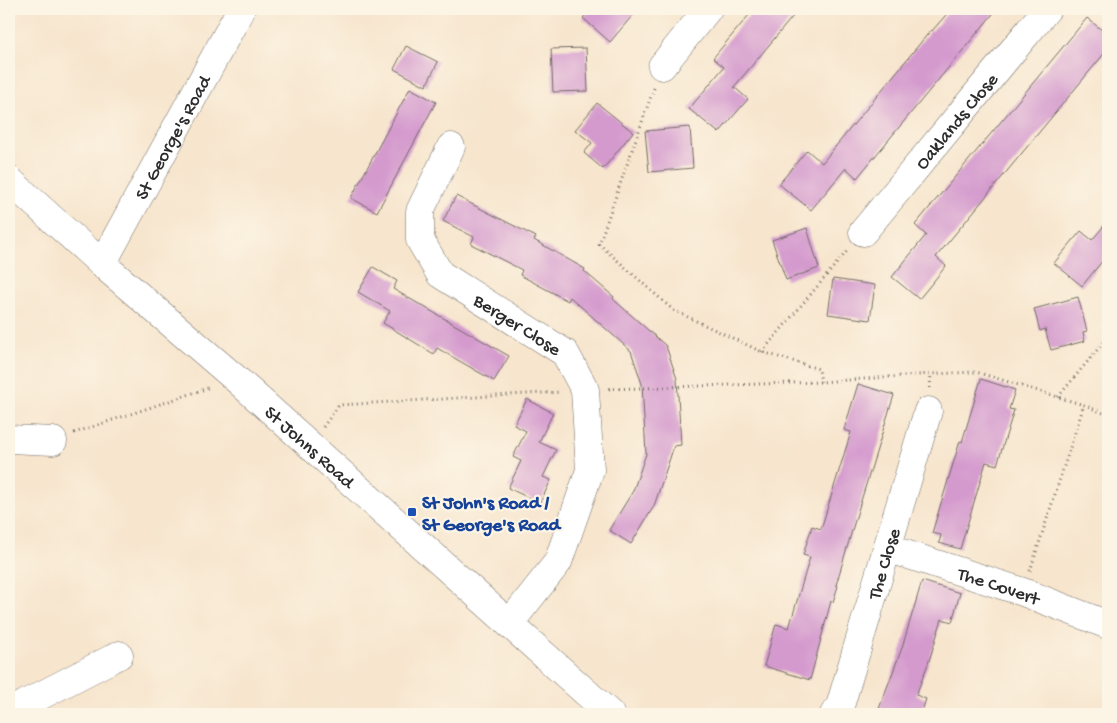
<svg xmlns="http://www.w3.org/2000/svg" width="1117" height="723" font-family="'Gochi Hand',sans-serif">
<rect width="100%" height="100%" fill="#fcf5e5"/>
<filter id="ink" filterUnits="userSpaceOnUse"><feTurbulence type="fractalNoise" baseFrequency=".02" numOctaves="2"/><feDisplacementMap in="SourceGraphic" scale="10" xChannelSelector="R" yChannelSelector="G"/><feConvolveMatrix kernelMatrix="1 2 1 2 8 2 1 2 1" color-interpolation-filters="sRGB"/></filter>
<filter id="wash" filterUnits="userSpaceOnUse"><feTurbulence type="fractalNoise" baseFrequency=".0096" numOctaves="4" result="noise"/><feDisplacementMap in="SourceGraphic" scale="20" xChannelSelector="R" yChannelSelector="G"/><feGaussianBlur stdDeviation="1.12" result="paint"/><feColorMatrix in="noise" values="0 0 0 0 0 0 0 0 0 0 0 0 0 0 0 0 0 1.4 0 .05"/><feComposite in="paint" operator="in"/></filter>
<g filter="url(#wash)">
<rect width="100%" height="100%" fill="#f7e5cd"/>
<g id="blocks">
<path fill="#d49ace" d="M 591,9 L 638,9 L 610,42 L 583,18 Z
M 754,9 L 799,9 L 734,87 L 748,99 L 719,133 L 689,109 L 724,67 L 713,58 Z
M 951,9 L 997,9 L 857,178 L 846,168 L 811,210 L 779,184 L 807,150 L 822,163 L 931,30 L 932,31 Z
M 1087,18 L 1108,35 L 1108,49 L 936,257 L 946,266 L 919,299 L 892,277 L 926,235 L 915,225 Z
M 406,46 L 438,62 L 426,86 L 394,69 Z
M 586,48 L 588,91 L 553,92 L 551,49 Z
M 410,88 L 436,102 L 377,212 L 351,198 Z
M 597,103 L 633,132 L 603,169 L 584,153 L 592,143 L 575,130 Z
M 690,127 L 693,168 L 649,172 L 645,131 Z
M 456,196 L 536,237 L 534,240 L 585,269 L 584,271 L 614,297 L 613,299 L 666,346 L 677,379 L 681,445 L 674,446 L 654,506 L 631,544 L 609,530 L 633,491 L 646,454 L 642,384 L 631,351 L 570,297 L 568,301 L 520,275 L 522,270 L 471,244 L 474,237 L 443,221 Z
M 1108,221 L 1108,254 L 1082,286 L 1054,263 L 1081,231 L 1092,240 Z
M 807,228 L 819,268 L 786,280 L 772,240 Z
M 373,267 L 397,281 L 393,289 L 509,356 L 494,381 L 437,348 L 434,354 L 383,323 L 390,311 L 358,292 Z
M 833,279 L 875,285 L 870,320 L 828,314 Z
M 1078,297 L 1087,331 L 1083,332 L 1085,341 L 1051,350 L 1045,329 L 1040,331 L 1034,309 Z
M 981,379 L 1015,390 L 1009,409 L 1014,410 L 997,465 L 986,462 L 960,549 L 939,543 L 941,535 L 932,533 L 960,441 L 962,442 Z
M 858,384 L 894,395 L 856,517 L 836,585 L 838,586 L 833,602 L 831,601 L 810,680 L 764,666 L 776,624 L 789,628 L 810,557 L 803,555 L 812,526 L 821,529 L 851,432 L 844,430 Z
M 527,399 L 553,413 L 539,442 L 556,450 L 543,477 L 551,480 L 540,503 L 508,488 L 521,461 L 513,457 L 526,431 L 514,425 Z
M 922,581 L 960,593 L 952,622 L 942,619 L 928,664 L 916,695 L 926,699 L 921,714 L 877,714 L 902,648 Z"/>
</g>
</g>
<g filter="url(#ink)">
<use href="#blocks" fill-opacity="0" stroke="#726c64" stroke-width="1"/>
<g fill="none" stroke-linecap="round" stroke-linejoin="round">
<g stroke="#726c64" stroke-width="29">
<g id="minor">
<path d="M 662,66 L 708,9"/>
<path id="s1" d="M 451,147 L 420,211 L 420,240 L 440,274 L 565,353 L 585,390 L 590,470 L 558,562 L 509,624"/>
<path id="s2" d="M 9,180 L 102,264 L 236,379 L 610,714"/>
<path id="s3" d="M 863,232 L 1047,9"/>
<path id="s4" d="M 102,264 L 241,9"/>
<path d="M 9,439 L 53,441"/>
<path id="s5" d="M 887,548 L 1023,592 L 1108,625"/>
<path d="M 9,712 L 119,655"/>
<path id="s6" d="M 834,714 L 840,706 L 928,411"/>
</g>
</g>
<path stroke="#726c64" stroke-width="3" stroke-dasharray="1 4" stroke-linecap="butt" d="M 654,88 L 599,244 L 673,310 L 762,352 L 819,369 L 821,382
M 762,352 L 848,250
M 930,388 L 931,374
M 609,389 L 821,382 L 931,374 L 976,372 L 1084,405 L 1108,415
M 1058,397 L 1108,337
M 323,427 L 339,405 L 560,392
M 74,433 L 208,388
M 1030,571 L 1084,405"/>
<use href="#minor" stroke="#fff" stroke-width="28"/>
</g>
</g>
<rect fill="#1a4fb4" stroke="#fcf5e5" stroke-width="2" x="407" y="507" width="10" height="10" rx="2.5"/>
<g text-anchor="middle" stroke-width="4.5" stroke-linejoin="round" paint-order="stroke">
<g font-size="19" fill="#2b2b2b" stroke="#fcf5e5">
<text dy="7" stroke="none"><textPath href="#s3" startOffset="145">Oaklands Close</textPath></text>
<text dy="7" stroke="none"><textPath href="#s4" startOffset="145">St George's Road</textPath></text>
<text dy="7" stroke="none"><textPath href="#s1" startOffset="232">Berger Close</textPath></text>
<text dy="7" stroke="none"><textPath href="#s2" startOffset="402">St Johns Road</textPath></text>
<text dy="7" stroke="none"><textPath href="#s6" startOffset="159">The Close</textPath></text>
<text dy="7" stroke="none"><textPath href="#s5" startOffset="118">The Covert</textPath></text>
</g>
<g font-size="19" font-weight="bold" fill="#164399" stroke="#fcf5e5" text-anchor="start">
<text x="422" y="508">St John's Road /<tspan x="422" dy="22">St George's Road</tspan></text>
</g>
</g>
<rect width="1117" height="723" fill="none" stroke="#fcf5e5" stroke-width="30"/>
</svg>
